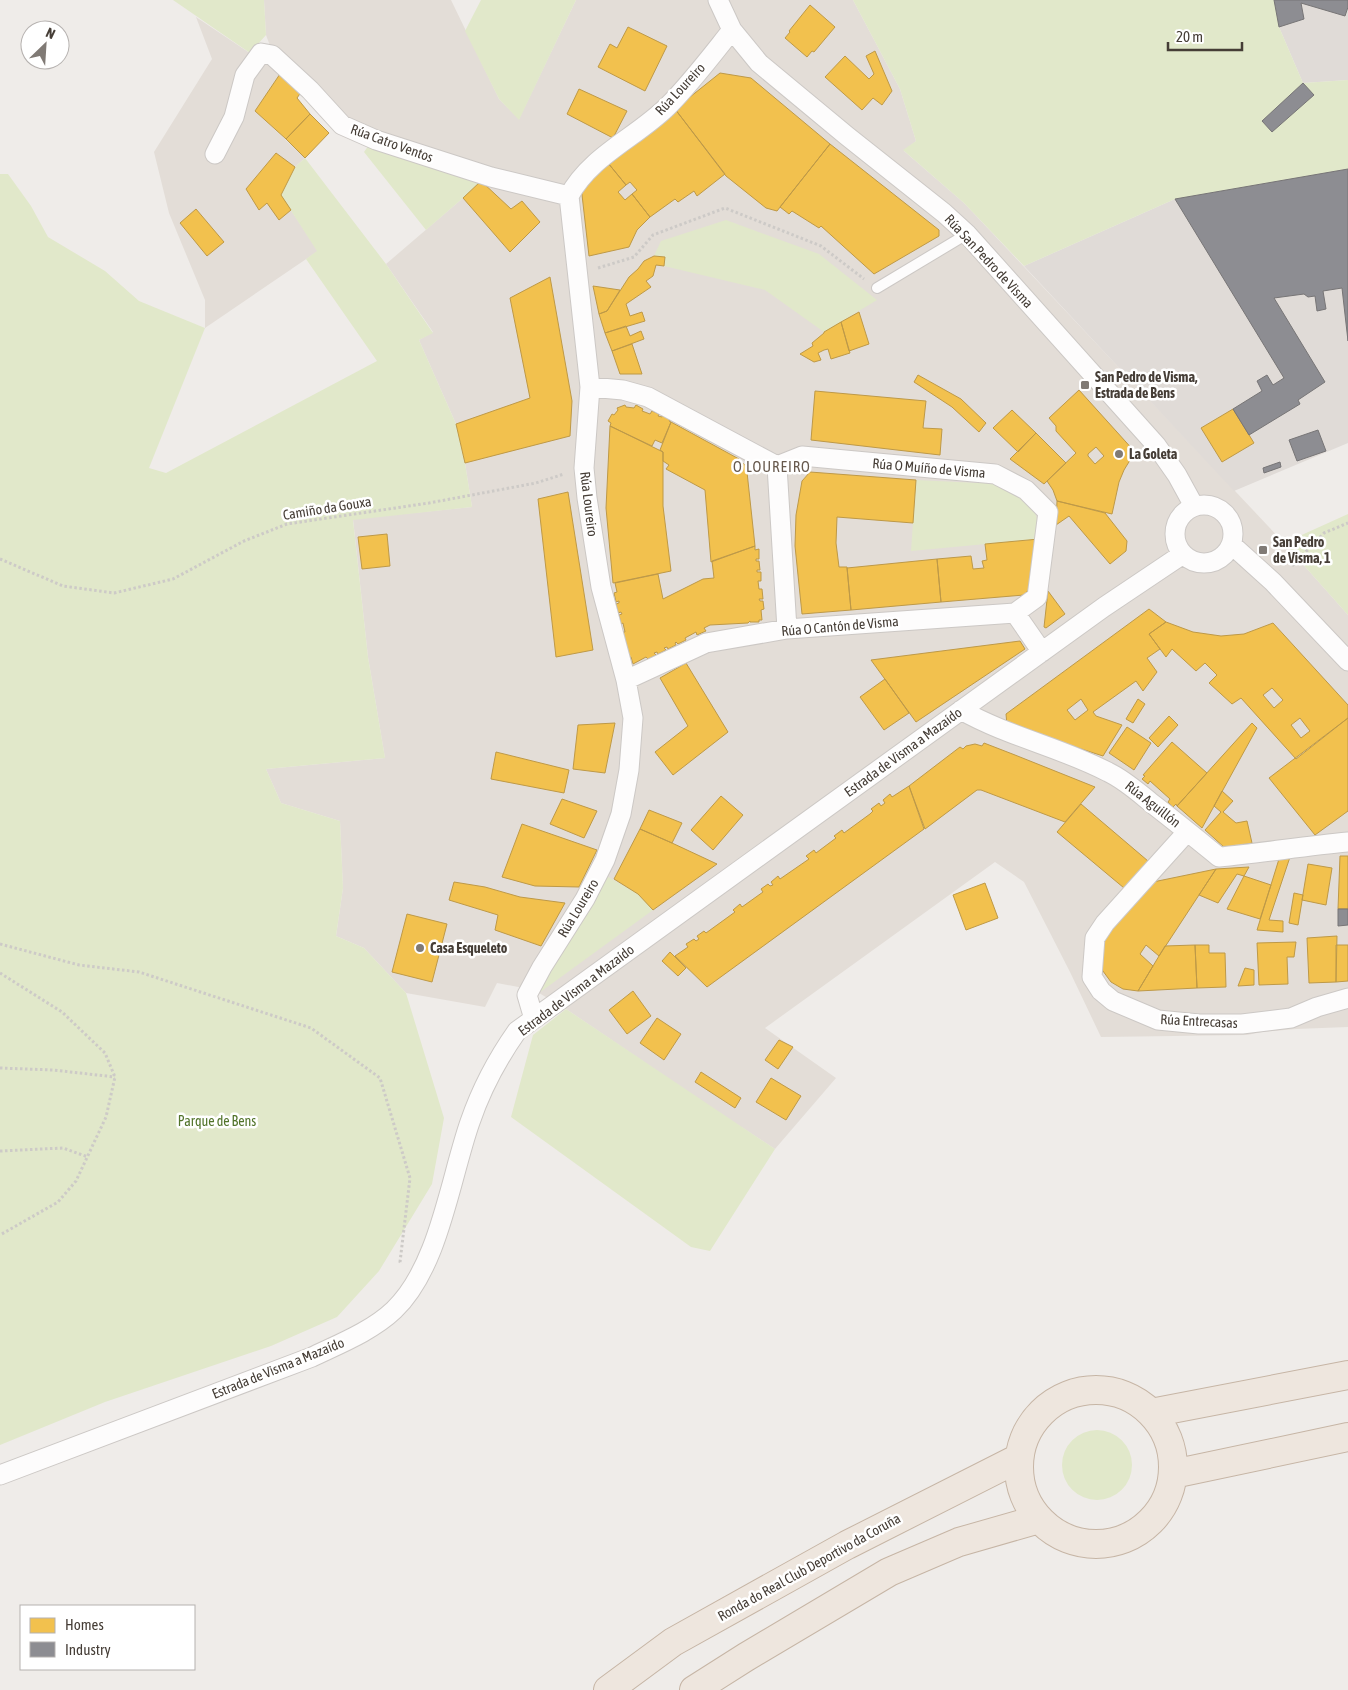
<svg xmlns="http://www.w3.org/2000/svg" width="1348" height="1690" font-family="'Asap Condensed',sans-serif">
<rect width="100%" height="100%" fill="#efece9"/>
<path fill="#e3ddd7" d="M 264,0 L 451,0 L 499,99 L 519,119 L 576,0 L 853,0 L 900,89 L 916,141 L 904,151 L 964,203 L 1284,543 L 1348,615 L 1348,1027 L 1296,1029 L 1262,1032 L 1247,1035 L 1101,1037 L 1070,972 L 1024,882 L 995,862 L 765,1028 L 836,1078 L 775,1149 L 712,1108 L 566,1009 L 534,990 L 497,983 L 485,1007 L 406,993 L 364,948 L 336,936 L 343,888 L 340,821 L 281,803 L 266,769 L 385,758 L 368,657 L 353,519 L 472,507 L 465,463 L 456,424 L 419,340 L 433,332 L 386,264 L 463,198 L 351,125 L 272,51 L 266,35 Z
M 196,17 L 263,62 L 282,71 L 255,111 L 305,158 L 295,167 L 281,195 L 318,251 L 205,328 L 205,300 L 169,213 L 154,152 L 212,59 Z"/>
<path fill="#e0dbd7" d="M 1274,0 L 1348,0 L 1348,80 L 1303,83 L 1279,27 Z
M 1348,169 L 1348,443 L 1234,491 L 1024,266 L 1175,199 Z"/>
<path fill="#e1e8ca" d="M 173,0 L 264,0 L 266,35 L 250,53 Z
M 481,0 L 576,0 L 519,120 L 499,99 L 465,31 Z
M 853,0 L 1274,0 L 1279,27 L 1303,83 L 1348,80 L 1348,169 L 1175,199 L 1024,266 L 964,203 L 903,150 L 916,141 L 900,89 Z
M 371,142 L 481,181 L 463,198 L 426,230 L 364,152 Z
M 305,158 L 386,264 L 433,333 L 419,340 L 456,424 L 465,463 L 472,507 L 353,520 L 368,657 L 385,758 L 266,769 L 281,803 L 340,821 L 343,888 L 336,936 L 364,948 L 406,993 L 444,1118 L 432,1184 L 379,1271 L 337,1317 L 271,1346 L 105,1402 L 0,1445 L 0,174 L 8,174 L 31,206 L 48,237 L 105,271 L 139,301 L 205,328 L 149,468 L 166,473 L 377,361 L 306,259 L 317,251 L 281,195 L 295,167 Z
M 726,220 L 819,254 L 877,300 L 824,332 L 765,290 L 664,266 L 665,257 L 654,256 L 661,241 Z
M 916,480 C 937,481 957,482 978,483 C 985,483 994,482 1001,484 C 1027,491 1041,514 1039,539 L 911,551 Z
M 1348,514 L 1348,615 L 1284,543 Z
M 603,874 L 638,894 L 653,910 L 539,993 L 552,955 Z
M 566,1009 L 775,1149 L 710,1251 L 691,1247 L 511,1117 L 533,1035 Z
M1062 1465a35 35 0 1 1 70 0a35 35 0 1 1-70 0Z"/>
<path fill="#f2c14e" stroke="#be9947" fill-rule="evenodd" d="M 810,5 L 835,27 L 814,52 L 812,51 L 807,57 L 785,38 L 790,32 L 789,31 Z
M 628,27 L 667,46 L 645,91 L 598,67 L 610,44 L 617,48 Z
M 875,51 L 892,91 L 882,105 L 873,98 L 862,110 L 825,77 L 845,56 L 869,79 L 874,74 L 866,56 Z
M 282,71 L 304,88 L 297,98 L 310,114 L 286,139 L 255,111 Z
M 720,73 L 751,78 L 830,144 L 777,211 L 766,208 L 726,176 L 675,109 Z
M 579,89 L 627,111 L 613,138 L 567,114 Z
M 675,109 L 725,174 L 697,196 L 694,191 L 678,202 L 675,199 L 650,217 L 632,194 L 637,190 L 630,182 L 626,185 L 608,163 Z
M 310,114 L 329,133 L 305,158 L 286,139 Z
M 830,144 L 939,230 L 939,236 L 874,274 L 821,226 L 819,228 L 792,211 L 789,214 L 780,207 Z
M 276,153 L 295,167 L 281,195 L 291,210 L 279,220 L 267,203 L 259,210 L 246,189 Z
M 608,163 L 626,185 L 618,192 L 625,200 L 632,194 L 650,217 L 637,230 L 629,247 L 589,256 L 581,186 Z
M 481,181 L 511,209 L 522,201 L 540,222 L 510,252 L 463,198 Z
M 196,209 L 224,242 L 207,256 L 180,223 Z
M 654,256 L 665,257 L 664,266 L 656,265 L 653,276 L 646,281 L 651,287 L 626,304 L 630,316 L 642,312 L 645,321 L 605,333 L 599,314 L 607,311 L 629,277 L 638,269 L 644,261 Z
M 550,277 L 572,401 L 570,436 L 465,463 L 456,424 L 530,398 L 510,298 Z
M 593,286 L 620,290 L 607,311 L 599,314 Z
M 859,312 L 869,344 L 849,351 L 841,322 Z
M 841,322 L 850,353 L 831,359 L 828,349 L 824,350 L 818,353 L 821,360 L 814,362 L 800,354 L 813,346 L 812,343 L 824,333 L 824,332 Z
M 626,326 L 630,336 L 641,331 L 644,339 L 612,351 L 605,333 Z
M 632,344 L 642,374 L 620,374 L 612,351 Z
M 918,375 L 961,399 L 986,423 L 979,432 L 952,407 L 914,382 Z
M 1079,390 L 1135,452 L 1124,470 L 1119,482 L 1112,514 L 1057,501 L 1053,490 L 1047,481 L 1076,453 L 1056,431 L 1056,426 L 1049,418 ZM 1096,447 L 1104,456 L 1095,464 L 1088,456 L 1088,454 Z
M 815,391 L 926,401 L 923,428 L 942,429 L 940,455 L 811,440 Z
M 625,405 L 626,407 L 634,408 L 636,405 L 643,409 L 642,411 L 650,414 L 652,411 L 659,414 L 658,416 L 662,417 L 663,414 L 671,418 L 669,421 L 671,422 L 662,443 L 655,440 L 652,446 L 610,426 L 611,423 L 608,421 L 612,414 L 614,415 L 618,410 L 617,408 Z
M 1233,409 L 1254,443 L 1222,462 L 1201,428 Z
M 1012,410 L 1036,433 L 1018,452 L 993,428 Z
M 671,422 L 739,459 L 745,465 L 747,472 L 755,546 L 711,562 L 705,490 L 666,469 L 669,465 L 663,461 L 663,452 L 660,450 Z
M 610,426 L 663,452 L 663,506 L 671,571 L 613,583 L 606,508 Z
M 1036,433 L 1066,463 L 1044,484 L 1010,459 Z
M 810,472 L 916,480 L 913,523 L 837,517 L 836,543 L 839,567 L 847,567 L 851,610 L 802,614 L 795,546 L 796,515 L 802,481 Z
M 568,492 L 593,650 L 556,657 L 538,499 Z
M 1057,501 L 1105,513 L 1127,541 L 1126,551 L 1110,564 L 1069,516 L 1056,525 Z
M 387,534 L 390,566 L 362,569 L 358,537 Z
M 1039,539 L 1033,585 L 1024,595 L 941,602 L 937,559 L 971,556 L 973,569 L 984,568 L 982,561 L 987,560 L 985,544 Z
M 755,546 L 755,550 L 759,549 L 759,559 L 756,559 L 756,561 L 759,561 L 760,570 L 757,570 L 757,572 L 761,572 L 761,581 L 758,581 L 759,589 L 762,589 L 763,599 L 759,599 L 760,601 L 763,601 L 764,609 L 761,610 L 762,620 L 759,620 L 759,622 L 750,622 L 750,621 L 748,623 L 710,625 L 704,628 L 706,631 L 697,635 L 696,632 L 685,638 L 686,640 L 678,644 L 676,642 L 675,643 L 676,645 L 668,649 L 667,647 L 664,648 L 666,650 L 658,654 L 657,652 L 654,653 L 656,655 L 648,659 L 646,657 L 633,664 L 631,657 L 628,658 L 622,632 L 625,632 L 623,623 L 621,624 L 619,615 L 622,614 L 621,612 L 618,613 L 616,604 L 619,603 L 619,601 L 616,602 L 614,593 L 617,592 L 615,583 L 658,574 L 663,599 L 703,579 L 714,578 L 712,561 Z
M 937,559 L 941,602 L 851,610 L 847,568 Z
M 1048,591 L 1065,614 L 1046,628 L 1044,627 Z
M 1149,609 L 1166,622 L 1149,634 L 1160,649 L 1147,658 L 1157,672 L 1143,691 L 1136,681 L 1093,712 L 1096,716 L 1122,725 L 1103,756 L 1007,725 L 1006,714 ZM 1081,699 L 1088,710 L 1075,720 L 1067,710 Z
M 1166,622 L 1193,632 L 1221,636 L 1244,634 L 1273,623 L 1348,705 L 1348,718 L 1296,759 L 1241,698 L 1232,704 L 1209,683 L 1217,675 L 1205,663 L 1196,671 L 1172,649 L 1166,657 L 1149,634 ZM 1272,688 L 1283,700 L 1274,708 L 1263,695 ZM 1300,718 L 1310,731 L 1301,738 L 1291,725 Z
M 1020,641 L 1025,649 L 916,722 L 871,660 Z
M 686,663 L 728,732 L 673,775 L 655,752 L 688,726 L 660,678 Z
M 885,679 L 909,713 L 884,730 L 860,697 Z
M 1138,699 L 1145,704 L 1133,723 L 1126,719 Z
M 1169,716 L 1178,725 L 1158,747 L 1149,738 Z
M 1348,718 L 1348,811 L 1315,835 L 1269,778 Z
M 615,723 L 605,773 L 573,769 L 578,725 Z
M 1252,723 L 1257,728 L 1202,828 L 1177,806 Z
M 1127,727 L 1151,743 L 1134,770 L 1109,753 Z
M 1172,742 L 1207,773 L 1177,806 L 1176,804 L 1173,807 L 1168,802 L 1170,799 L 1150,781 L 1148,784 L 1142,779 L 1145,776 L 1143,775 Z
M 984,743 L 1015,755 L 1095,787 L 1065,822 L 981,790 L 977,790 L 925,829 L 909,786 L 960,747 L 963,749 L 966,746 L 975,744 L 982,746 Z
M 496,752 L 569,770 L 564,793 L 491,779 Z
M 909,786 L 924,829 L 707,987 L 675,956 L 688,947 L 686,944 L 694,939 L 696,941 L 699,939 L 697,936 L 704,931 L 706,933 L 735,912 L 733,910 L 740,904 L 742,907 L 763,892 L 761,889 L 768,884 L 770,886 L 773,885 L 771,882 L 778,876 L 780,879 L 809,859 L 806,856 L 814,850 L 816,853 L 836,838 L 834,836 L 842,830 L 844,833 L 870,814 L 873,811 L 871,809 L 879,803 L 881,806 L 885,803 L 883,800 L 890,794 L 892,797 Z
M 1222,791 L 1233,801 L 1223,812 L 1236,823 L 1247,821 L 1252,843 L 1225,848 L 1205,830 L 1221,812 L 1214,806 Z
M 721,796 L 743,815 L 713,850 L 691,830 Z
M 562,799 L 597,811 L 584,838 L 550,824 Z
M 1081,804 L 1148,861 L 1124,888 L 1057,832 Z
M 649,810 L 682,823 L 672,843 L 640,829 Z
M 522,824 L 597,850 L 579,887 L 535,886 L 502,877 Z
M 640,829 L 672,843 L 717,864 L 653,910 L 638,894 L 614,879 Z
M 1340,856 L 1348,856 L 1348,909 L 1338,909 Z
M 1290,857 L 1269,920 L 1283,921 L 1283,932 L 1257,930 L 1279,859 Z
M 1308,864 L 1332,868 L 1326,905 L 1302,900 Z
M 1249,867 L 1244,876 L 1237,874 L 1218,903 L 1199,895 L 1216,869 Z
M 1216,869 L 1159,956 L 1146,945 L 1140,954 L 1153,966 L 1138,991 L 1123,989 L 1111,982 L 1100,967 L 1101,947 L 1106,937 L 1153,882 Z
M 1244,876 L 1271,885 L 1260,919 L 1227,909 Z
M 454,882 L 485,887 L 520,897 L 565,903 L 541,946 L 495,930 L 498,915 L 449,900 Z
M 985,883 L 998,918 L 966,930 L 953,895 Z
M 1294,893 L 1303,895 L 1298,925 L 1289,923 Z
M 407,914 L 447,924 L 432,982 L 392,972 Z
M 1337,936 L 1336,982 L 1309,983 L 1307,938 Z
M 1296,942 L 1294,957 L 1287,957 L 1288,984 L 1259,985 L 1257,943 Z
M 1195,945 L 1209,945 L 1209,953 L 1225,953 L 1226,987 L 1197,988 Z
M 1195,945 L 1197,988 L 1138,991 L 1165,946 Z
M 1336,945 L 1348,945 L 1348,981 L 1336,982 Z
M 670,952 L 686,968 L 678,976 L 662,961 Z
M 1245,968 L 1254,970 L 1254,985 L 1238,986 Z
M 633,991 L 651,1016 L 627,1034 L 609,1010 Z
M 657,1018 L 681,1034 L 664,1060 L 640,1043 Z
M 779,1040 L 793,1047 L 778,1069 L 765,1060 Z
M 701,1072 L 741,1098 L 735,1108 L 695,1082 Z
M 771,1078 L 801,1096 L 786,1120 L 756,1102 Z"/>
<path fill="#8d8d92" stroke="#777576" d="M 1274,0 L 1348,0 L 1348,7 L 1345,16 L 1301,3 L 1304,19 L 1279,27 Z
M 1303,83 L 1314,95 L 1272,132 L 1262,121 Z
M 1348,169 L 1348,341 L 1342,288 L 1323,291 L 1326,309 L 1317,311 L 1315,296 L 1308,297 L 1304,294 L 1274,298 L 1325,382 L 1298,400 L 1300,404 L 1249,435 L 1233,409 L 1262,391 L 1257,381 L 1267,375 L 1273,385 L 1284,378 L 1175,199 Z
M 1318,430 L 1326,451 L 1297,461 L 1289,440 Z
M 1280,462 L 1281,467 L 1264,473 L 1263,468 Z
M 1338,909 L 1348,909 L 1348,925 L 1338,926 Z"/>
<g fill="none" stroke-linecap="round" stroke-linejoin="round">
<g stroke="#ccc8c5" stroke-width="12">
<path id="service" d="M 877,288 L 967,234"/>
</g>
<g stroke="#ccc8c5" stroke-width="21">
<path id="minor" d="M 718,0 L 732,30 L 759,63 L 847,136 L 944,213 L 967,234 L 1156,445 L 1177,475 L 1194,506
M 215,154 L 234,117 L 245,75 L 261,53 L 272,55 L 310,90 L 342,125 L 376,140 L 491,177 L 569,196
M 590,387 L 623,390 L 648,397 L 777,466 L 802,456 L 995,474 L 1026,490 L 1048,512 L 1037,597 L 1015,613
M 777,466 L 787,629
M1175 534a29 29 0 1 1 58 0a29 29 0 1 1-58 0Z
M 1232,545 L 1273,582 L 1348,661
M 1015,613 L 1042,652
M 626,680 L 706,643 L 787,629 L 1015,613
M 961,710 C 1009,737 1060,747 1108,772 C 1125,780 1139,793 1154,805 C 1176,822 1198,840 1219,857 C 1262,853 1305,846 1348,842
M 1187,832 L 1105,923 L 1095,938 L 1092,977 L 1101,991 L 1113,1001 L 1158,1020 L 1199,1024 L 1242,1024 L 1291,1018 L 1317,1007 L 1348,998
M 534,1019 L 527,995 L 542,967 L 585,899 L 605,860 L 621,814 L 629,770 L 633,718 L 626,680 L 601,587 L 587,498 L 584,468 L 590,387 L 569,196 C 590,156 637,137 668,106 C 691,83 712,55 732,30
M 0,1475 L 312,1357 C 339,1344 372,1331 394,1310 C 439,1267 450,1179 470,1122 C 481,1090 498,1058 517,1031 L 1104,607 L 1183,554"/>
</g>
<g stroke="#c6b5a5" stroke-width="30">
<path id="trunk" d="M1019 1467a77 77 0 1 1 154 0a77 77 0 1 1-154 0Z
M 1151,1413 L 1348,1375
M 1173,1474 L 1348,1437
M 608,1690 L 673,1642 L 847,1545 L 1019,1458
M 694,1690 L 746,1657 L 889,1572 L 959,1542 L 1039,1519"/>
</g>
<path stroke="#cdcac7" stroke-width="3" stroke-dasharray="2.5 2.5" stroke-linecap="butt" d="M 598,268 L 634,257 L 653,235 L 725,208 L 821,246 L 864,279
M 0,559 L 63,586 L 114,593 L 173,579 L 244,541 L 287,524 L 429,503 L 536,483 L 564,474
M 1292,566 L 1324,533 L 1348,523
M 0,944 L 79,965 L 139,972 L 311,1028 L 380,1078 L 410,1178 L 400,1262 L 402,1264
M 0,973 L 62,1012 L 105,1053 L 115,1077 L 106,1117 L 76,1181 L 58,1202 L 0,1235
M 0,1068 L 53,1070 L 115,1077
M 0,1151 L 63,1148 L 88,1157"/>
<use href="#service" stroke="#fdfcfc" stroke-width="10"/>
<use href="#minor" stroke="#fdfcfc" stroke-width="19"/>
<use href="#trunk" stroke="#eee6de" stroke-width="28"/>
</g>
<g fill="#807a75" stroke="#fff" stroke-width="2">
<rect x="1080" y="380" width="10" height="10" rx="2.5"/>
<circle cx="1119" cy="454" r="5"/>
<rect x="1258" y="545" width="10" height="10" rx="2.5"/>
<circle cx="420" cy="948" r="5"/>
</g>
<g text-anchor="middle" stroke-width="5" stroke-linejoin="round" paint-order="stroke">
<g font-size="14" fill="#453d36" stroke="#fff">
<text transform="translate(680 89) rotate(-47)" y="5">Rúa Loureiro</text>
<text transform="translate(392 143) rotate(20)" y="5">Rúa Catro Ventos</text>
<text transform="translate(989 261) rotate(47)" y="5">Rúa San Pedro de Visma</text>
<text transform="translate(929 468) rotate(5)" y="5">Rúa O Muíño de Visma</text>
<text transform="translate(589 504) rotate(83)" y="5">Rúa Loureiro</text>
<text transform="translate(327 508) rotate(-9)" y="5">Camiño da Gouxa</text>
<text transform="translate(840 626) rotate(-5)" y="5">Rúa O Cantón de Visma</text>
<text transform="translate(903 752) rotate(-36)" y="5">Estrada de Visma a Mazaído</text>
<text transform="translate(1153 804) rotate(38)" y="5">Rúa Aguillón</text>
<text transform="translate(578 908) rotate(-59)" y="5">Rúa Loureiro</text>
<text transform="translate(576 990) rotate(-37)" y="5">Estrada de Visma a Mazaído</text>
<text transform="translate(1199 1021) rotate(3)" y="5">Rúa Entrecasas</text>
<text transform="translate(278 1368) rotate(-22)" y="5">Estrada de Visma a Mazaído</text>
<text transform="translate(809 1567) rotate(-29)" y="5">Ronda do Real Club Deportivo da Coruña</text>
</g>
<g font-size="14" font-weight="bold" fill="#453d36" stroke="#fff" text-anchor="start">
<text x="1095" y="382">San Pedro de Visma,<tspan x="1095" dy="16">Estrada de Bens</tspan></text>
<text x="1129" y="459">La Goleta</text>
<text x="1273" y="547">San Pedro<tspan x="1273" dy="16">de Visma, 1</tspan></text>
<text x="430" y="953">Casa Esqueleto</text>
</g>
<g font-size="14" fill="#52742b" stroke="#fff">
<text x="217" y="1126">Parque de Bens</text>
</g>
<g font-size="15" letter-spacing="1" fill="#67594d" stroke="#fff">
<text x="772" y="472">O LOUREIRO</text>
</g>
</g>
<rect x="20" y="1605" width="175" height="65" fill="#ffffff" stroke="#b5b1af"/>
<rect x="30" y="1618" width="25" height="15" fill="#f2c14e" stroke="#b5b1af"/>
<text x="65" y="1630" font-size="15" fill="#453d36">Homes</text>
<rect x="30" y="1642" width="25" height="15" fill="#8d8d92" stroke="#b5b1af"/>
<text x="65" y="1655" font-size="15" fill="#453d36">Industry</text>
<g transform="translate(45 45) rotate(25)"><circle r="24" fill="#ffffff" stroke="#b5b1af"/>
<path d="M0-4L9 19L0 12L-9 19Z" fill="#807a75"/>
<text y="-8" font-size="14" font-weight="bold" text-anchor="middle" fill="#453d36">N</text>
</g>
<path d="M1168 42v8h74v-8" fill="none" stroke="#453d36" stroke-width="2.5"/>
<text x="1176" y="42" font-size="15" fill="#453d36" stroke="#ffffff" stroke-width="4" paint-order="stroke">20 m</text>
</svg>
